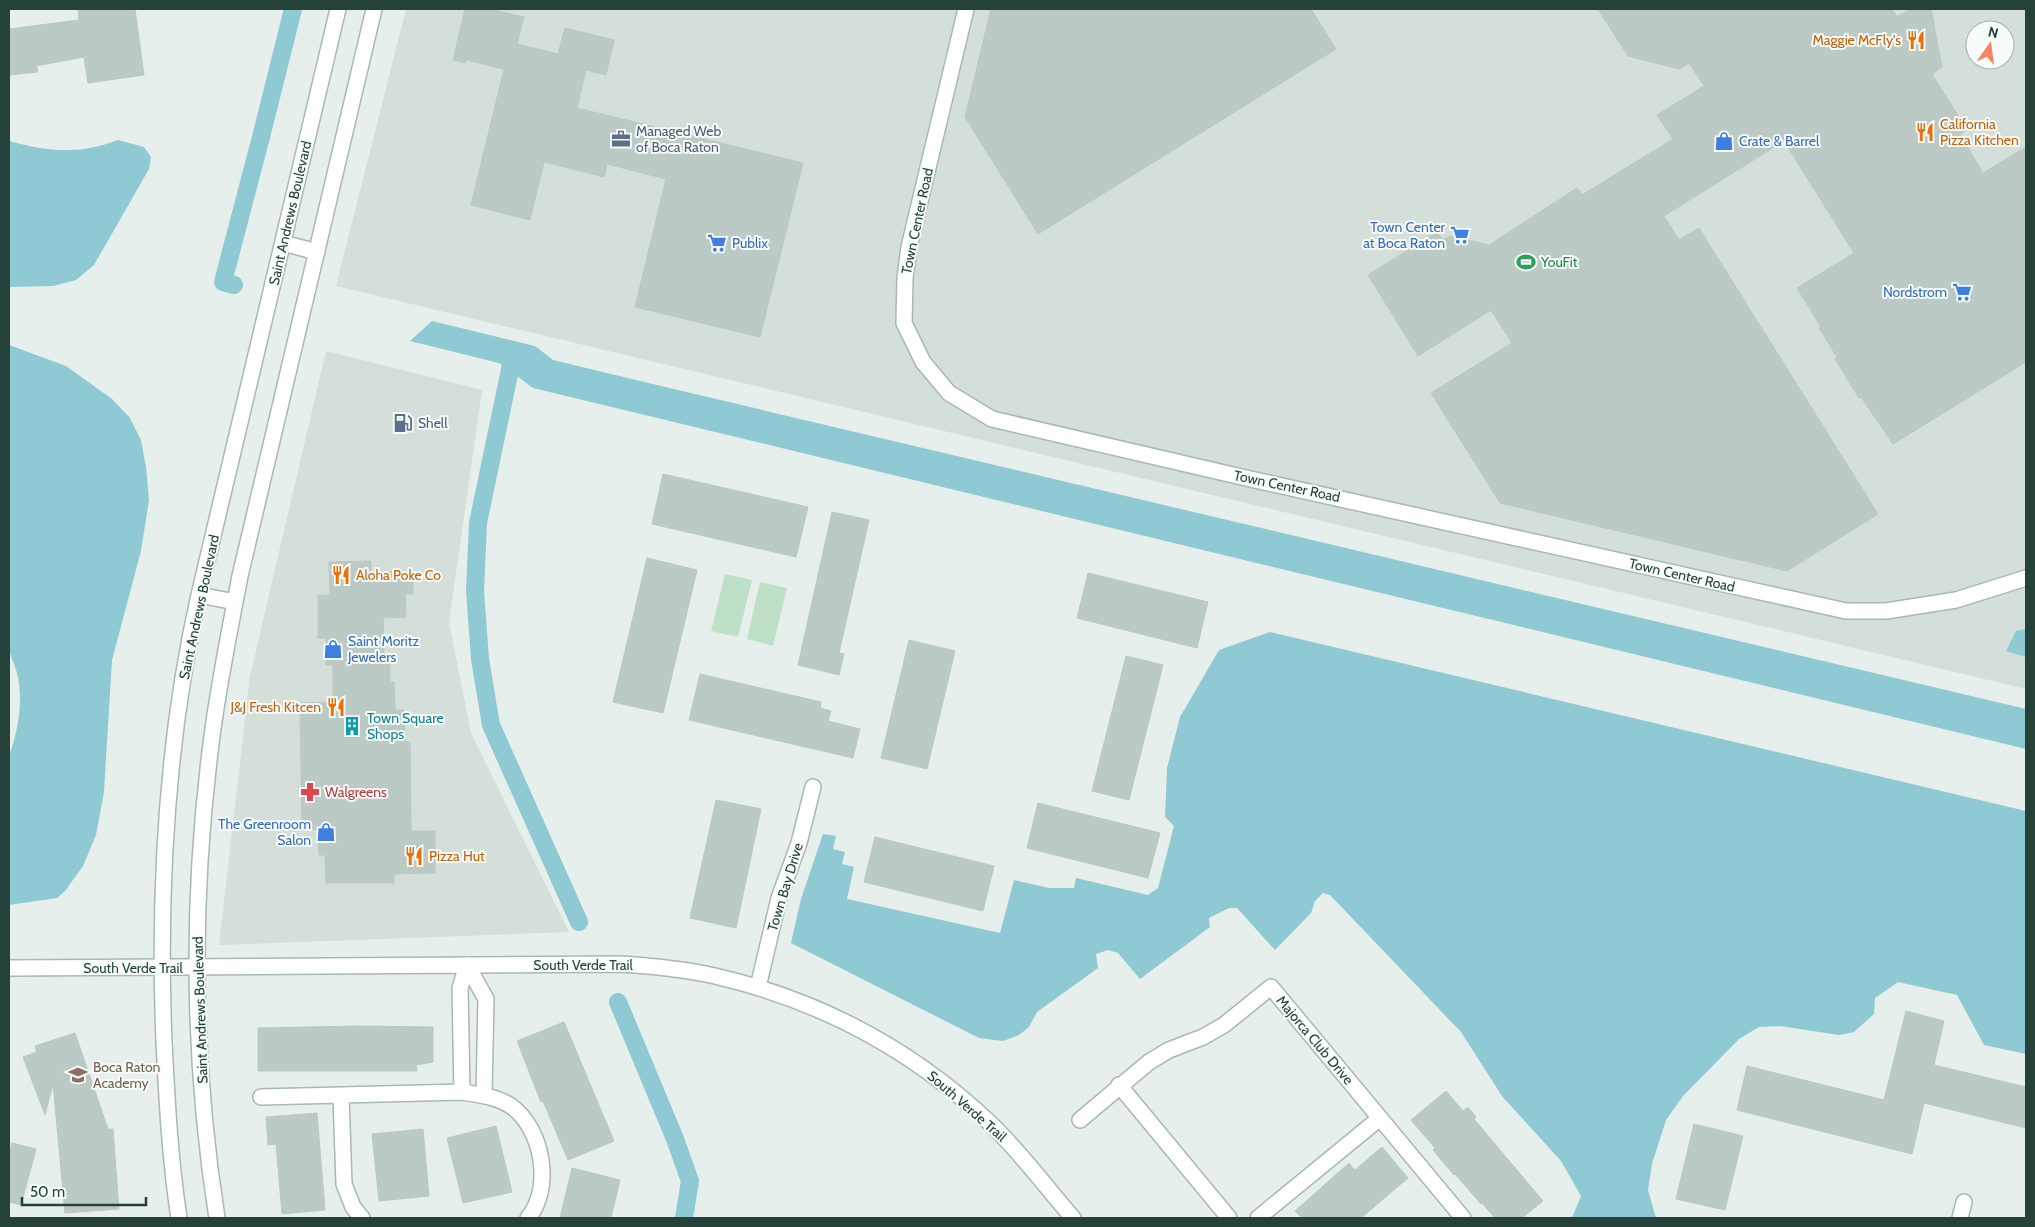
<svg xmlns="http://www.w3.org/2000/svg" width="2035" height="1227" font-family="Cabin,sans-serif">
<rect width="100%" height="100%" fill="#e6efeb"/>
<path fill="#d4dfda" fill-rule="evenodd" d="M 406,9 L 2026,9 L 2026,689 L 336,286 ZM 1975,30 L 2005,30 L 2005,60 L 1975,60 Z
M 326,351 L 482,390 L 449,622 L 471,733 L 569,932 L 219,945 L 250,676 Z"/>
<path fill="#bfe0c8" d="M 725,574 L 752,580 L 738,637 L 711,631 Z
M 760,582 L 787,588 L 773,646 L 747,639 Z"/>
<path fill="#8ec9d4" d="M 118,140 L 144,147 L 151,157 L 149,169 L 94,265 L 76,280 L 53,286 L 9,287 L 9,141 C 49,152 78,155 118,140 Z
M 432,321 L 535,346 L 553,360 L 661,386 L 2026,709 L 2026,749 L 533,388 L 499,363 L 410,341 Z
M 9,345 L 66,366 L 112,399 L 130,418 L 141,440 L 146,467 L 149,500 L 141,551 L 112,660 L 104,792 L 96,835 L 83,866 L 65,891 L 57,898 L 9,905 L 9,756 C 18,731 23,704 18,677 C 16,668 12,659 9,650 Z
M 2026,629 L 2026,657 L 2006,651 L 2016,631 Z
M 1270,632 L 2026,811 L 2026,1054 L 1984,1045 L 1957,995 L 1898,982 L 1875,998 L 1874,1014 L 1854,1032 L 1839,1035 L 1780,1026 L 1759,1027 L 1739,1039 L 1683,1096 L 1666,1120 L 1652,1164 L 1648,1190 L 1656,1218 L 1572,1218 L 1581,1196 L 1561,1161 L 1502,1096 L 1461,1032 L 1330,895 L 1323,893 L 1315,901 L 1311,913 L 1275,950 L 1237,908 L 1229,908 L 1209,918 L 1210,927 L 1140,979 L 1118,953 L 1108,950 L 1096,954 L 1098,968 L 1037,1012 L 1029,1027 L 1019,1035 L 1003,1041 L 979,1038 L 791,943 L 801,899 L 823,834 L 836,836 L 833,849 L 845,852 L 842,864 L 854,867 L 847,899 L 1000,933 L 1014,880 L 1049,888 L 1074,888 L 1076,878 L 1148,895 L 1158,888 L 1174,826 L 1165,817 L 1167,768 L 1180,717 L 1219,650 Z"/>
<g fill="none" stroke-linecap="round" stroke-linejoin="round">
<path stroke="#8ec9d4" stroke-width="18" d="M 234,285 L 223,282 L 261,137 L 293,9
M 513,355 L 478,523 L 475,591 L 480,659 L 491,725 L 579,922
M 618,1002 L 675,1139 L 690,1181 L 684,1218"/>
</g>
<path fill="#bbcac4" stroke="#b8c9c2" d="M 78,9 L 135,9 L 144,75 L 88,83 L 84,57 L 36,66 L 38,72 L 9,75 L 9,29 L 79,20 Z
M 465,9 L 489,9 L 524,17 L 517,44 L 558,54 L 565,28 L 614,40 L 606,75 L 586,70 L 577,108 L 803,163 L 760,337 L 635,307 L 666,179 L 607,164 L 604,177 L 544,162 L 530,220 L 471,205 L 504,69 L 466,60 L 465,63 L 453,60 Z
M 991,9 L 1311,9 L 1336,49 L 1038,234 L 965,117 Z
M 1598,9 L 1892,9 L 1897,17 L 1910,9 L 1931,9 L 1942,67 L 1932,74 L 1967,130 L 1960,134 L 1983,173 L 2026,147 L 2026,362 L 1893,444 L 1861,397 L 1859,398 L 1835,359 L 1837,357 L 1819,328 L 1821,327 L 1797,288 L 1854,253 L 1784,141 L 1664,216 L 1679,240 L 1699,228 L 1878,514 L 1787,571 L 1500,503 L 1431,393 L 1512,343 L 1491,310 L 1418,356 L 1368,275 L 1437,232 L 1443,240 L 1450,236 L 1489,245 L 1577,188 L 1582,195 L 1673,139 L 1657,115 L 1704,86 L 1689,63 L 1680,69 L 1628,56 Z
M 663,474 L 808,507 L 796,557 L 652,524 Z
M 832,512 L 869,520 L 839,653 L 844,654 L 839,675 L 798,665 Z
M 647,558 L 697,570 L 663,713 L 613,702 Z
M 371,561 L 371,572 L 413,571 L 413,594 L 405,594 L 406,617 L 383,618 L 384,655 L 390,655 L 390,682 L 394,682 L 395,710 L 404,710 L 405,741 L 410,743 L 411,831 L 435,831 L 435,873 L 394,874 L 394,883 L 326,883 L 325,855 L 319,855 L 318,829 L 302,830 L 300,703 L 333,702 L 333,665 L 326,665 L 326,638 L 318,638 L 318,595 L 330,595 L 329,562 Z
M 1088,573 L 1208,602 L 1197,648 L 1077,618 Z
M 909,640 L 955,651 L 927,769 L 881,758 Z
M 1126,656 L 1163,665 L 1129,800 L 1092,791 Z
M 700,674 L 821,702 L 820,708 L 831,711 L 828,721 L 860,729 L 853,758 L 689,720 Z
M 716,800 L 761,809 L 736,928 L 690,918 Z
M 1038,803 L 1160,833 L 1148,878 L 1027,848 Z
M 875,837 L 994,866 L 983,911 L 864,882 Z
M 1906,1011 L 1944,1021 L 1934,1065 L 2026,1087 L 2026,1128 L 1924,1103 L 1912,1154 L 1737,1110 L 1747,1066 L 1884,1100 Z
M 564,1022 L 614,1141 L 568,1160 L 543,1101 L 541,1102 L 517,1041 Z
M 358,1026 L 433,1027 L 433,1062 L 416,1065 L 417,1071 L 258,1071 L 258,1028 Z
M 75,1033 L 108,1129 L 113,1129 L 119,1209 L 65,1213 L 53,1084 L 45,1115 L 23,1057 L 37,1052 L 35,1046 Z
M 1446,1091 L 1463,1111 L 1468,1107 L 1476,1117 L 1474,1119 L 1543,1201 L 1522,1218 L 1495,1218 L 1482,1203 L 1481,1204 L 1455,1174 L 1454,1175 L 1433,1150 L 1435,1148 L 1411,1120 Z
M 317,1113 L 325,1210 L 282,1214 L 276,1144 L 268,1145 L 266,1117 Z
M 1694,1124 L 1743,1136 L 1725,1210 L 1676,1199 Z
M 496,1126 L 512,1192 L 463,1203 L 447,1138 Z
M 423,1129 L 429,1196 L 379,1201 L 372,1134 Z
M 12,1143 L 36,1149 L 21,1205 L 9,1202 L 9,1155 Z
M 1382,1147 L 1408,1178 L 1361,1218 L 1302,1218 L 1295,1211 L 1349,1163 L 1355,1170 Z
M 572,1168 L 620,1180 L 611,1218 L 560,1218 Z"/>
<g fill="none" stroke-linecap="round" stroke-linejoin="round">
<g stroke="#a8b8b2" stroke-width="18">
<path id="minor" d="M 966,9 L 909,247 L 905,278 L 904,323 L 923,362 L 949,393 L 992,419 L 1246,478 L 1846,611 L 1886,611 L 1956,600 L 2026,578
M 283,243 L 317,252
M 199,595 L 235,602
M 467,965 L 486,999 L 484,1095
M 9,968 L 621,964 C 652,966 684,969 715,976 C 819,1000 913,1050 991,1124 C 1021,1153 1046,1187 1073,1218
M 758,987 L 779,898 L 799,843 L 813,787
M 1119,1085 L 1229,1218
M 462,1092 L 460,988 L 467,965
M 341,1096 L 344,1184 L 353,1207 L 362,1218
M 261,1097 L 462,1092 C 479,1095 496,1096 511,1106 C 543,1129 553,1188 528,1218
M 1080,1120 L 1149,1062 L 1169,1050 L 1203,1037 L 1224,1025 L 1271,987 L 1463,1218
M 179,1218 C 170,1160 167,1101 164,1042 C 158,892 166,741 199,595 L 338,9
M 217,1218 C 192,1059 191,895 212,736 C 219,682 230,629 240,576 L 374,9
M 1258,1218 L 1380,1118
M 1960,1218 L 1964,1202"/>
</g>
<use href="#minor" stroke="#fff" stroke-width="15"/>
</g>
<defs>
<g id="restaurant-bare" transform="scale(1.5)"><path d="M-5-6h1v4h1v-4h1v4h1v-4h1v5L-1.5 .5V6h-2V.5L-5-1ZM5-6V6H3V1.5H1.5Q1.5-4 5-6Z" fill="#e8710a" stroke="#f7fbf9" stroke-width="2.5" paint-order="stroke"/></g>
<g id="office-bare" transform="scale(1.5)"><path d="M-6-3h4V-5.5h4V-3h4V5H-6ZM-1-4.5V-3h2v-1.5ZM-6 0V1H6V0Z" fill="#5c6f8a" stroke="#f7fbf9" stroke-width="2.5" paint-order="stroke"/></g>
<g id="shop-bare" transform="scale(1.5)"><path d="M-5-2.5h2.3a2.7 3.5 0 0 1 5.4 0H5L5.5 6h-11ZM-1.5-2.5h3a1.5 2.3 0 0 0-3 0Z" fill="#3f7fe0" stroke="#f7fbf9" stroke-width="2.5" paint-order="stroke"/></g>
<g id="supermarket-bare" transform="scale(1.5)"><path d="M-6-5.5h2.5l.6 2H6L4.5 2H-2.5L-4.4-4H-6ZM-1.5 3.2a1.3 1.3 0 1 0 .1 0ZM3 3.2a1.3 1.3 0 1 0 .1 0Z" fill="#3f7fe0" stroke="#f7fbf9" stroke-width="2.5" paint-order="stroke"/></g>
<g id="stadium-bare" transform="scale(1.5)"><path d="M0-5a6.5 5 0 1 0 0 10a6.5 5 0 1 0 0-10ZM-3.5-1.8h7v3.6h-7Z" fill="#2e9e5b" stroke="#f7fbf9" stroke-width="2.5" paint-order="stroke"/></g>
<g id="fuel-bare" transform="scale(1.5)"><path d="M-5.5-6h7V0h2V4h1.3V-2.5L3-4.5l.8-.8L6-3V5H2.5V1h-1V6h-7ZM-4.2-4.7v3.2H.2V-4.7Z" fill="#5c6f8a" stroke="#f7fbf9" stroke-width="2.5" paint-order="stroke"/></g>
<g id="building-bare" transform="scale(1.5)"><path d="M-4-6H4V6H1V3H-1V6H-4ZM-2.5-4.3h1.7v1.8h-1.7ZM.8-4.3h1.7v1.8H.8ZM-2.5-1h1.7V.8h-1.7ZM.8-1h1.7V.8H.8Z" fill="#0f9aa8" stroke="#f7fbf9" stroke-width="2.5" paint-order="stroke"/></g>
<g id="pharmacy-bare" transform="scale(1.5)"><path d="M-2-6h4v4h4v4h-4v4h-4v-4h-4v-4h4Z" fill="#e0444e" stroke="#f7fbf9" stroke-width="2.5" paint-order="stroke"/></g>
<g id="school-bare" transform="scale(1.5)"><path d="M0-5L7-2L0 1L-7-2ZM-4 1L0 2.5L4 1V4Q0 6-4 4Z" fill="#8d6e63" stroke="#f7fbf9" stroke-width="2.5" paint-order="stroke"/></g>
</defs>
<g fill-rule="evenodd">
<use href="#restaurant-bare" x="1916" y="40"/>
<use href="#restaurant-bare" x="1925" y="132"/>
<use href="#office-bare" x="621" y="139"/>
<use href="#shop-bare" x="1724" y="141"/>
<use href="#supermarket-bare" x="1460" y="235"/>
<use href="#supermarket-bare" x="717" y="243"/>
<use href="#stadium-bare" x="1526" y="262"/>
<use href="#supermarket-bare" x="1962" y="292"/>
<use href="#fuel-bare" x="403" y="423"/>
<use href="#restaurant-bare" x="341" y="575"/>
<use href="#shop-bare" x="333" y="649"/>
<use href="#restaurant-bare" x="336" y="707"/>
<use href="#building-bare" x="352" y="726"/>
<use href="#pharmacy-bare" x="310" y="792"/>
<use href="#shop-bare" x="326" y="832"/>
<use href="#restaurant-bare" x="414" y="856"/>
<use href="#school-bare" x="78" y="1075"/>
</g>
<g text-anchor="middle" stroke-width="4" stroke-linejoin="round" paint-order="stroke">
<g font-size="14" fill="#c56008" stroke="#f7fbf9" text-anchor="start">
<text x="1901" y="45" text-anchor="end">Maggie McFly's</text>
<text x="1940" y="129">California<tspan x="1940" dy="16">Pizza Kitchen</tspan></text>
<text x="356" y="580">Aloha Poke Co</text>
<text x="321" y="712" text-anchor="end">J&amp;J Fresh Kitcen</text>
<text x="429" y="861">Pizza Hut</text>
</g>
<g font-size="14" fill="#4e5e75" stroke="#f7fbf9" text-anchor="start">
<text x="636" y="136">Managed Web<tspan x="636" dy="16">of Boca Raton</tspan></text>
<text x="418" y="428">Shell</text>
</g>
<g font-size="14" fill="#366cbe" stroke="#f7fbf9" text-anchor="start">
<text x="1739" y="146">Crate &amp; Barrel</text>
<text x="1445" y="232" text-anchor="end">Town Center<tspan x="1445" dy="16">at Boca Raton</tspan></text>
<text x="732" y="248">Publix</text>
<text x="1947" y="297" text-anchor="end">Nordstrom</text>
<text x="348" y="646">Saint Moritz<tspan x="348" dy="16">Jewelers</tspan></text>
<text x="311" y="829" text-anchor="end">The Greenroom<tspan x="311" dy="16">Salon</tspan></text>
</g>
<g font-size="14" fill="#24423a" stroke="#f7fbf9">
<text transform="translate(290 213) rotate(-77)" y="5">Saint Andrews Boulevard</text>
<text transform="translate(917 221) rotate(-78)" y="5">Town Center Road</text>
<text transform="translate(1287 486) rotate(12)" y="5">Town Center Road</text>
<text transform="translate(1682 575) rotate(13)" y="5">Town Center Road</text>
<text transform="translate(199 607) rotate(-78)" y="5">Saint Andrews Boulevard</text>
<text transform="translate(785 887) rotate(-73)" y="5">Town Bay Drive</text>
<text x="583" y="970">South Verde Trail</text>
<text x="133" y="973">South Verde Trail</text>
<text transform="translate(200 1010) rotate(-92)" y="5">Saint Andrews Boulevard</text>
<text transform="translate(1315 1040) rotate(50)" y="5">Majorca Club Drive</text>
<text transform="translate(967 1106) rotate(41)" y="5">South Verde Trail</text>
</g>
<g font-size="14" fill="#27864d" stroke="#f7fbf9" text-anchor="start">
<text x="1541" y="267">YouFit</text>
</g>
<g font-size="14" fill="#0d838f" stroke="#f7fbf9" text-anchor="start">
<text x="367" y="723">Town Square<tspan x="367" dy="16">Shops</tspan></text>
</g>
<g font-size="14" fill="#be3a42" stroke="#f7fbf9" text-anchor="start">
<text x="325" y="797">Walgreens</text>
</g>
<g font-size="14" fill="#785e54" stroke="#f7fbf9" text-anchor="start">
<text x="93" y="1072">Boca Raton<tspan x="93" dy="16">Academy</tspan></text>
</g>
</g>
<rect width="2035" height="1227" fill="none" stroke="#24423a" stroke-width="20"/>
<g transform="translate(1990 45) rotate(14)"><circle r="24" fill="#f7fbf9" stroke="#a3b1ad"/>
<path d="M0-4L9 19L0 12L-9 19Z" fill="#f4845f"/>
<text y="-8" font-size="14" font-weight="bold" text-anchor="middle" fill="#24423a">N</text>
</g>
<path d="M22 1197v8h124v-8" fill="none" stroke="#24423a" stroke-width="2.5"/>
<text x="30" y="1197" font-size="15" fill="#24423a" stroke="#f7fbf9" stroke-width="4" paint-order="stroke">50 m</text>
</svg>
